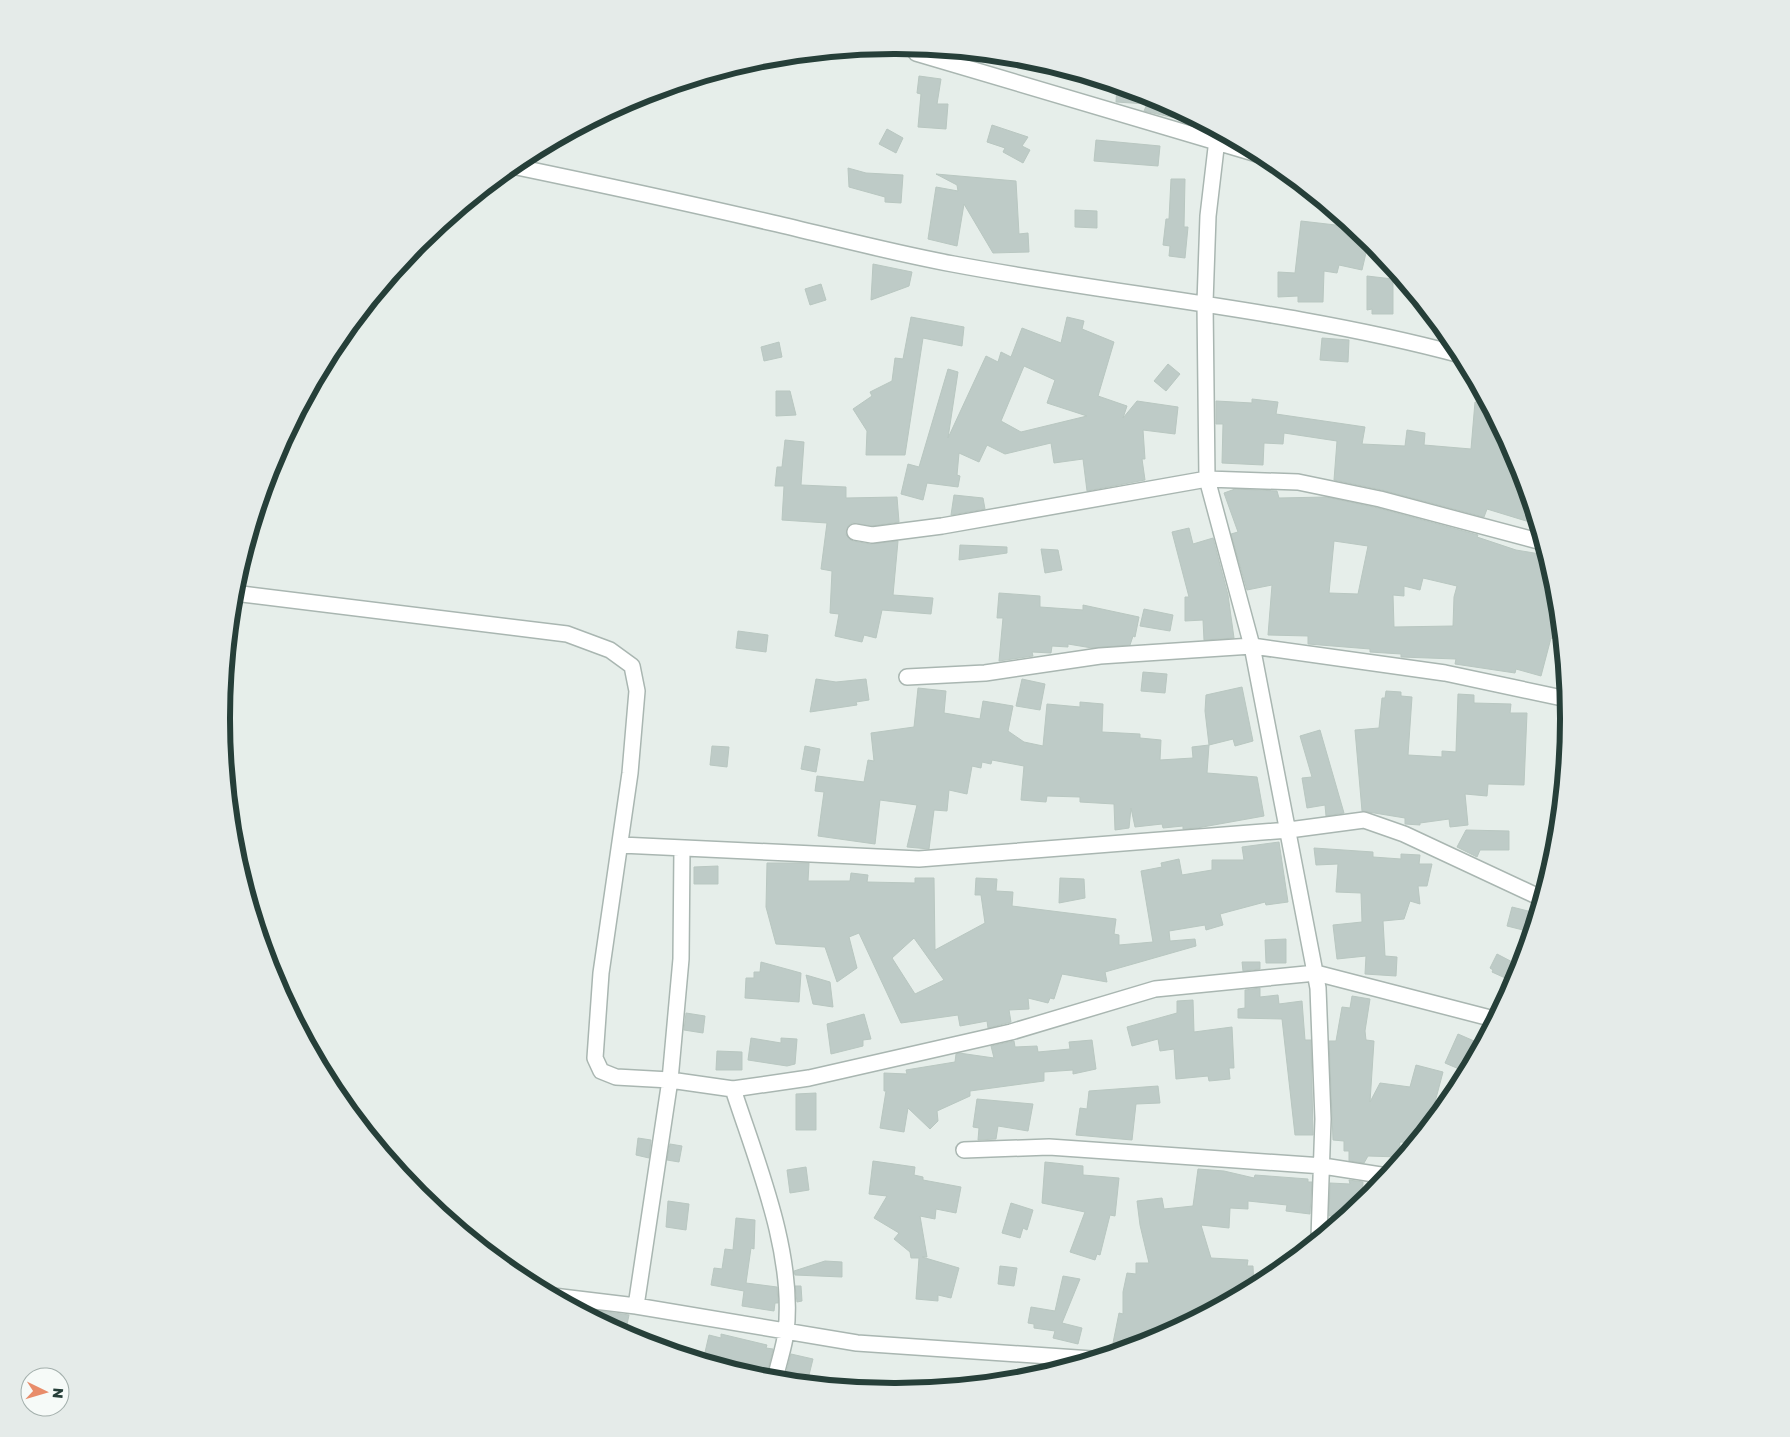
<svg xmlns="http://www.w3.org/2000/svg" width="1790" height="1437" font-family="'Golos Text',sans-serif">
<rect width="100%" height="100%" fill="#e6eeea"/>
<path fill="#becbc7" stroke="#b9c7c1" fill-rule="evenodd" d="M 919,76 L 941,79 L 937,104 L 948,104 L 946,129 L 918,127 L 921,94 L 917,93 Z
M 1117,85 L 1153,96 L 1194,118 L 1193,122 L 1144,111 L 1147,104 L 1116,102 Z
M 992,125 L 1028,137 L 1022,146 L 1030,150 L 1023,163 L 1003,152 L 1005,148 L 987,142 Z
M 887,129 L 903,138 L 896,153 L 879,144 Z
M 1096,140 L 1160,146 L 1158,166 L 1094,161 Z
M 848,168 L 866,173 L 903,175 L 901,203 L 885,202 L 885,197 L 849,187 Z
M 936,174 L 1016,181 L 1019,234 L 1028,233 L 1029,252 L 993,253 L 964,204 L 957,246 L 928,239 L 936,187 L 958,191 L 957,185 Z
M 1171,179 L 1185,179 L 1184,227 L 1188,227 L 1185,258 L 1169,256 L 1170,246 L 1163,245 L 1166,219 L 1169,219 Z
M 1075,210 L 1097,211 L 1097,228 L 1075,227 Z
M 1301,221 L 1353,227 L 1369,240 L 1362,270 L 1339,265 L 1337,273 L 1324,271 L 1323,302 L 1298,302 L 1298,296 L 1278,297 L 1278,272 L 1295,273 Z
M 873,264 L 912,272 L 909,286 L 871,300 Z
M 1367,276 L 1393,279 L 1393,314 L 1372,314 L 1372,309 L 1367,310 Z
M 821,284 L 826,300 L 810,305 L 805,289 Z
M 911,317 L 964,327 L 962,346 L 923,338 L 905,455 L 866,455 L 867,431 L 853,409 L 872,396 L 870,392 L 892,381 L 895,358 L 903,359 Z
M 1067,317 L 1084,321 L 1082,329 L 1114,342 L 1098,396 L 1127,406 L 1123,418 L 1137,401 L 1178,407 L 1175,434 L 1143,430 L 1145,459 L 1142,459 L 1145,480 L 1087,491 L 1083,459 L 1054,463 L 1051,443 L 1005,454 L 987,445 L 979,462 L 959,453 L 957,475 L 960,476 L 958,487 L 927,483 L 923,500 L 901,494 L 908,464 L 919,467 L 948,369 L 958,372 L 948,438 L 986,356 L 998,362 L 1001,352 L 1011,357 L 1022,328 L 1061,343 ZM 1024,366 L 1055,380 L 1047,403 L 1087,416 L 1021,432 L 1001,421 Z
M 1322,338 L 1349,340 L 1348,362 L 1320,360 Z
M 779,342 L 782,357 L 764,361 L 761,347 Z
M 1168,364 L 1180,374 L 1166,391 L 1154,381 Z
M 776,391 L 790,391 L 796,415 L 776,416 Z
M 1252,399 L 1278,402 L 1276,414 L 1365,427 L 1362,444 L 1405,446 L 1407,430 L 1425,433 L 1424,445 L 1471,449 L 1475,402 L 1487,404 L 1517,461 L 1536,524 L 1487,509 L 1484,517 L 1382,490 L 1334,480 L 1337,441 L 1284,433 L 1283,444 L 1264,443 L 1263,465 L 1222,463 L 1223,424 L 1216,424 L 1216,401 L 1252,403 Z
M 785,440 L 804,442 L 801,485 L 846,487 L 846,498 L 897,497 L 899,522 L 872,526 L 852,523 L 848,526 L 846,535 L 853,541 L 870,544 L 898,541 L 893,595 L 933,598 L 931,614 L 882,610 L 876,638 L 864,635 L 862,642 L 835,636 L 839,614 L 830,613 L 832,571 L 821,569 L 827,523 L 782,520 L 784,486 L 775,486 L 777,467 L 782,467 Z
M 1235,489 L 1277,491 L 1279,498 L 1326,497 L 1378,508 L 1478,535 L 1477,537 L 1516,550 L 1546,555 L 1556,587 L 1561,641 L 1551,638 L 1541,676 L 1516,669 L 1515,673 L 1455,664 L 1456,659 L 1401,657 L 1401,654 L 1370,652 L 1370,649 L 1308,644 L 1308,636 L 1268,635 L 1272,585 L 1247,590 L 1231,534 L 1238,532 L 1224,493 ZM 1334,541 L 1368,546 L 1358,594 L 1329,593 ZM 1423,578 L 1457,586 L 1454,597 L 1453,626 L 1394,627 L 1393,595 L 1404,596 L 1404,586 L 1420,590 Z
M 954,495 L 983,498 L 985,509 L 951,515 Z
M 1189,528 L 1193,544 L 1213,538 L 1228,595 L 1234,638 L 1204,640 L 1203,620 L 1185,621 L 1185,597 L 1189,597 L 1172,532 Z
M 960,545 L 1007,547 L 1007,553 L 959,560 Z
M 1041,549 L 1058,550 L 1062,570 L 1045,573 Z
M 999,593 L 1040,596 L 1040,607 L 1083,610 L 1083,605 L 1139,617 L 1135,637 L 1133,636 L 1130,645 L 1092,648 L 1068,644 L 1068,647 L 1052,646 L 1051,653 L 1032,652 L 1033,656 L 999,661 L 1003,618 L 997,618 Z
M 1144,609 L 1173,615 L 1170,631 L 1140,626 Z
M 738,631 L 768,635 L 766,652 L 736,648 Z
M 1143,672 L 1167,674 L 1165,693 L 1141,691 Z
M 816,679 L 836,682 L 866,679 L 869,700 L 856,702 L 857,705 L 810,712 Z
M 1022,679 L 1045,684 L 1040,710 L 1016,706 Z
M 1242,687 L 1253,741 L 1235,746 L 1233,739 L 1209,745 L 1205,711 L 1206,695 Z
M 918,688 L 946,691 L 944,713 L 980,719 L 983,701 L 1013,706 L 1008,731 L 1024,742 L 1043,746 L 1047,704 L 1080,707 L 1080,702 L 1103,704 L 1102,732 L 1140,734 L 1140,738 L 1161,740 L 1160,760 L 1193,758 L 1192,747 L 1209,745 L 1207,773 L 1257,777 L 1264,816 L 1197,828 L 1183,829 L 1183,826 L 1163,828 L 1162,824 L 1135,827 L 1131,808 L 1129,828 L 1115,830 L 1114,804 L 1080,802 L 1080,797 L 1047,796 L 1046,802 L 1021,800 L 1024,766 L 992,760 L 991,764 L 982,762 L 981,768 L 972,766 L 967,794 L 949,790 L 947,811 L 934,810 L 929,849 L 907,847 L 917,805 L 880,800 L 875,844 L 818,836 L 824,792 L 815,791 L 817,776 L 864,782 L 868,760 L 874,761 L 871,733 L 914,727 Z
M 1386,691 L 1401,692 L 1401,696 L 1412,697 L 1408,755 L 1442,757 L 1442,751 L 1456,752 L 1458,694 L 1474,695 L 1474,703 L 1511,704 L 1510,713 L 1527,713 L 1524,785 L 1488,784 L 1487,796 L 1465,794 L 1468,825 L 1450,827 L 1449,819 L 1420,823 L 1420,825 L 1405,824 L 1405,818 L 1362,811 L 1355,730 L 1379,728 L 1382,698 L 1385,698 Z
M 1320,730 L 1344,813 L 1326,816 L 1325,805 L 1307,808 L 1302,778 L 1312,777 L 1300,736 Z
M 712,746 L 729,747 L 727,767 L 710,765 Z
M 805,746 L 820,749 L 816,772 L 801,769 Z
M 1466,830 L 1509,831 L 1509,850 L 1480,850 L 1477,857 L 1457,847 Z
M 1279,842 L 1288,902 L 1266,905 L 1265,902 L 1220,914 L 1223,925 L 1206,930 L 1205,925 L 1169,931 L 1170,941 L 1195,939 L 1196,946 L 1105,972 L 1107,982 L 1062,974 L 1054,999 L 1050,998 L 1048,1003 L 1028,998 L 1029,1009 L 1009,1010 L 1011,1022 L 988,1028 L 987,1021 L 960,1026 L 958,1015 L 901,1023 L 859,933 L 849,937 L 857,968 L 837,982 L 825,947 L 776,944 L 766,907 L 767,863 L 809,863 L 808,881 L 850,881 L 851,873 L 868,875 L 867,882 L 915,883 L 915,878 L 934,878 L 935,950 L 985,923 L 981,895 L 975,895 L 976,878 L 997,879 L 996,891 L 1013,892 L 1012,906 L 1116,919 L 1114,934 L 1119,935 L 1119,945 L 1153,942 L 1141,871 L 1162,867 L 1161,863 L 1179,859 L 1182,875 L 1212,870 L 1212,860 L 1244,860 L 1242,847 ZM 914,938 L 944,980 L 915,994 L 892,958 Z
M 1314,848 L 1373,852 L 1373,857 L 1401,859 L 1401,854 L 1420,855 L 1419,864 L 1432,864 L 1427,886 L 1418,886 L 1420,904 L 1410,901 L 1404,919 L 1383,921 L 1385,956 L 1397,957 L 1396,976 L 1365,974 L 1366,956 L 1337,959 L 1333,925 L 1362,922 L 1361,893 L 1336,892 L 1338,864 L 1316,865 Z
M 718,866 L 718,884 L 694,884 L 694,867 Z
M 1060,878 L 1084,879 L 1085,898 L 1059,903 Z
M 1512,907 L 1536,913 L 1531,932 L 1507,926 Z
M 1286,939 L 1286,963 L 1266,963 L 1265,940 Z
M 1497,954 L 1520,966 L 1514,982 L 1492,972 L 1493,970 L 1490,968 Z
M 761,962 L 801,973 L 799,1002 L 745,998 L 746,978 L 754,978 L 754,972 L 760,972 Z
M 1242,962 L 1260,962 L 1260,969 L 1243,971 Z
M 806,975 L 830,982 L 833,1007 L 813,1004 Z
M 1260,988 L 1260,997 L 1278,995 L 1279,1004 L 1302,1001 L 1305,1040 L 1311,1040 L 1313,1135 L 1295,1135 L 1282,1019 L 1238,1018 L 1238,1009 L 1245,1008 L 1245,990 Z
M 1352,996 L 1370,999 L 1365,1031 L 1366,1040 L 1374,1041 L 1370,1102 L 1380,1083 L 1410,1087 L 1416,1065 L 1443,1072 L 1435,1102 L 1433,1119 L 1414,1143 L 1400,1142 L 1399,1157 L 1368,1156 L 1364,1163 L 1349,1161 L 1349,1151 L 1344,1151 L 1344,1141 L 1333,1140 L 1329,1041 L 1336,1041 L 1342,1007 L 1350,1008 Z
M 1193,1000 L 1194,1032 L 1232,1027 L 1234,1068 L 1229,1068 L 1230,1079 L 1209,1081 L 1208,1076 L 1176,1079 L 1174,1049 L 1160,1051 L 1158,1039 L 1132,1046 L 1127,1027 L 1177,1013 L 1177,1001 Z
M 686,1013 L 705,1016 L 703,1033 L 684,1030 Z
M 864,1014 L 871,1039 L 863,1040 L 863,1046 L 831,1054 L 827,1024 Z
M 1458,1034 L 1481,1044 L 1466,1072 L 1445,1063 Z
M 751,1038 L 781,1043 L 781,1038 L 797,1039 L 795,1064 L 787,1066 L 748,1060 Z
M 1092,1040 L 1096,1069 L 1073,1074 L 1073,1070 L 1044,1072 L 1044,1081 L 970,1091 L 970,1096 L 937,1111 L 938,1121 L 930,1129 L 908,1108 L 904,1132 L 880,1128 L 886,1091 L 884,1091 L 884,1073 L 907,1074 L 906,1070 L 955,1062 L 956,1054 L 959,1053 L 994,1058 L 991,1046 L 1014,1041 L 1015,1047 L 1037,1046 L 1038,1052 L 1070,1049 L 1069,1042 Z
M 717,1051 L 742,1052 L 742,1070 L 716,1070 Z
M 1158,1086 L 1160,1103 L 1136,1104 L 1132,1140 L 1076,1135 L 1080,1108 L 1087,1109 L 1089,1091 Z
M 816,1093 L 816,1130 L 796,1130 L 796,1094 Z
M 977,1099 L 1033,1104 L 1028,1131 L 998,1126 L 996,1139 L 978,1140 L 979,1128 L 973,1127 Z
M 638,1138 L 651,1140 L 649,1158 L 636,1155 Z
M 670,1144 L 682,1146 L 679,1162 L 667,1160 Z
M 873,1161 L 915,1167 L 914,1175 L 923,1177 L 923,1180 L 961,1187 L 956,1213 L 936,1209 L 935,1219 L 920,1216 L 927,1257 L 922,1257 L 959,1268 L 951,1298 L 938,1295 L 938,1301 L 916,1299 L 919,1258 L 911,1258 L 910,1252 L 894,1239 L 899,1233 L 874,1218 L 887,1196 L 869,1194 Z
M 1045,1162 L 1083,1166 L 1083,1175 L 1119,1178 L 1115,1216 L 1110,1215 L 1100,1255 L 1097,1254 L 1095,1260 L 1070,1252 L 1085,1212 L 1042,1203 Z
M 806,1167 L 809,1190 L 790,1193 L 787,1170 Z
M 1198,1169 L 1224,1171 L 1254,1178 L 1255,1175 L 1308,1179 L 1308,1182 L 1312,1182 L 1310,1214 L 1286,1211 L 1287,1205 L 1248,1201 L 1248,1209 L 1230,1208 L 1229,1228 L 1201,1225 L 1211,1258 L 1248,1260 L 1247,1266 L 1253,1266 L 1254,1287 L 1152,1341 L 1138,1345 L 1113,1343 L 1119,1313 L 1123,1314 L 1123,1292 L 1127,1273 L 1136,1274 L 1136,1263 L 1149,1263 L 1140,1225 L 1137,1201 L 1162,1198 L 1164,1209 L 1193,1206 Z
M 1349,1180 L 1363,1182 L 1362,1203 L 1332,1227 L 1332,1216 L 1329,1216 L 1330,1183 L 1350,1184 Z
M 668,1201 L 689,1204 L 686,1230 L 666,1227 Z
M 1011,1203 L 1033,1210 L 1027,1230 L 1023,1228 L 1020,1238 L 1002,1233 Z
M 736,1218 L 755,1220 L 754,1249 L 751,1248 L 746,1283 L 777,1287 L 778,1303 L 775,1303 L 774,1311 L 742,1306 L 744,1291 L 711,1285 L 714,1268 L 722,1269 L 725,1249 L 733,1250 Z
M 825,1261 L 842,1262 L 842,1277 L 795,1275 L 794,1271 Z
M 1000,1266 L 1017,1268 L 1014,1286 L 998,1284 Z
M 1063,1276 L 1080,1279 L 1062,1323 L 1082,1328 L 1078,1344 L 1053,1338 L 1055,1331 L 1034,1328 L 1034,1324 L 1028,1323 L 1031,1307 L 1055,1311 Z
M 795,1286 L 801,1286 L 802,1301 L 797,1302 Z
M 577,1308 L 629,1315 L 625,1334 L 615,1329 Z
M 721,1334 L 767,1345 L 766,1348 L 773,1349 L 768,1369 L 762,1368 L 760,1377 L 703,1361 L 709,1335 L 721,1338 Z
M 791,1354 L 813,1359 L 808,1379 L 786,1374 Z"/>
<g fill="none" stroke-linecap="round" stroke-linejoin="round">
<g stroke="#a9b6b1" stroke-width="18">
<path id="street" d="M 916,53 L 1264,156
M 1218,131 L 1208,216 L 1205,303 L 1207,479 L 1252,646 L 1318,988 L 1323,1119 L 1319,1238
M 512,166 C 599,184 687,203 773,223 C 833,237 893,253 953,264 C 1122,296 1294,310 1461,355
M 855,532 L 872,535 L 942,526 L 1207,479 L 1298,482 L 1380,499 L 1542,542
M 234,593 L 567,634 L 610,650 L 632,666 L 637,691 L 630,773 L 601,973 L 595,1058 L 601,1071 L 616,1077 L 670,1080 L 733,1089 L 809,1078 L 1011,1032 L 1155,989 L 1316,973 L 1494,1019
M 907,677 L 985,673 L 1100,656 L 1252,646 L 1445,673 L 1567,699
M 621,845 L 919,859 L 1289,830 L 1364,820 L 1404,834 L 1541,898
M 733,1089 C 757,1163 795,1253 786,1332 C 784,1348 778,1364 775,1380
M 964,1150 L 1049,1147 L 1323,1166 L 1387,1176
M 553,1296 L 636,1306 L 857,1343 L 1092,1359
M 636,1306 L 670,1080 L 681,959 L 682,848"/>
</g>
<use href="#street" stroke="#fff" stroke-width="15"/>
</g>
<path d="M0 0H1790V1437H0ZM894 54H896A664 664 0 0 1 1560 718V719A664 664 0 0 1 896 1383H894A664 664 0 0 1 230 719V718A664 664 0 0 1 894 54Z" fill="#e5ebe9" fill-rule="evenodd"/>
<path fill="none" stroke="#263f39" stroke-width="6" d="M894 54H896A664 664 0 0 1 1560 718V719A664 664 0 0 1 896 1383H894A664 664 0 0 1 230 719V718A664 664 0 0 1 894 54Z"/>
<g transform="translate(45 1392) rotate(95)"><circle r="24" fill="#f6faf8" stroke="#a3afac"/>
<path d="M0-4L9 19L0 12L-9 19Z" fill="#e88c6a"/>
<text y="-8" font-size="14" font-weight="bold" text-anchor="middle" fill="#263f39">N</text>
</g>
</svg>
